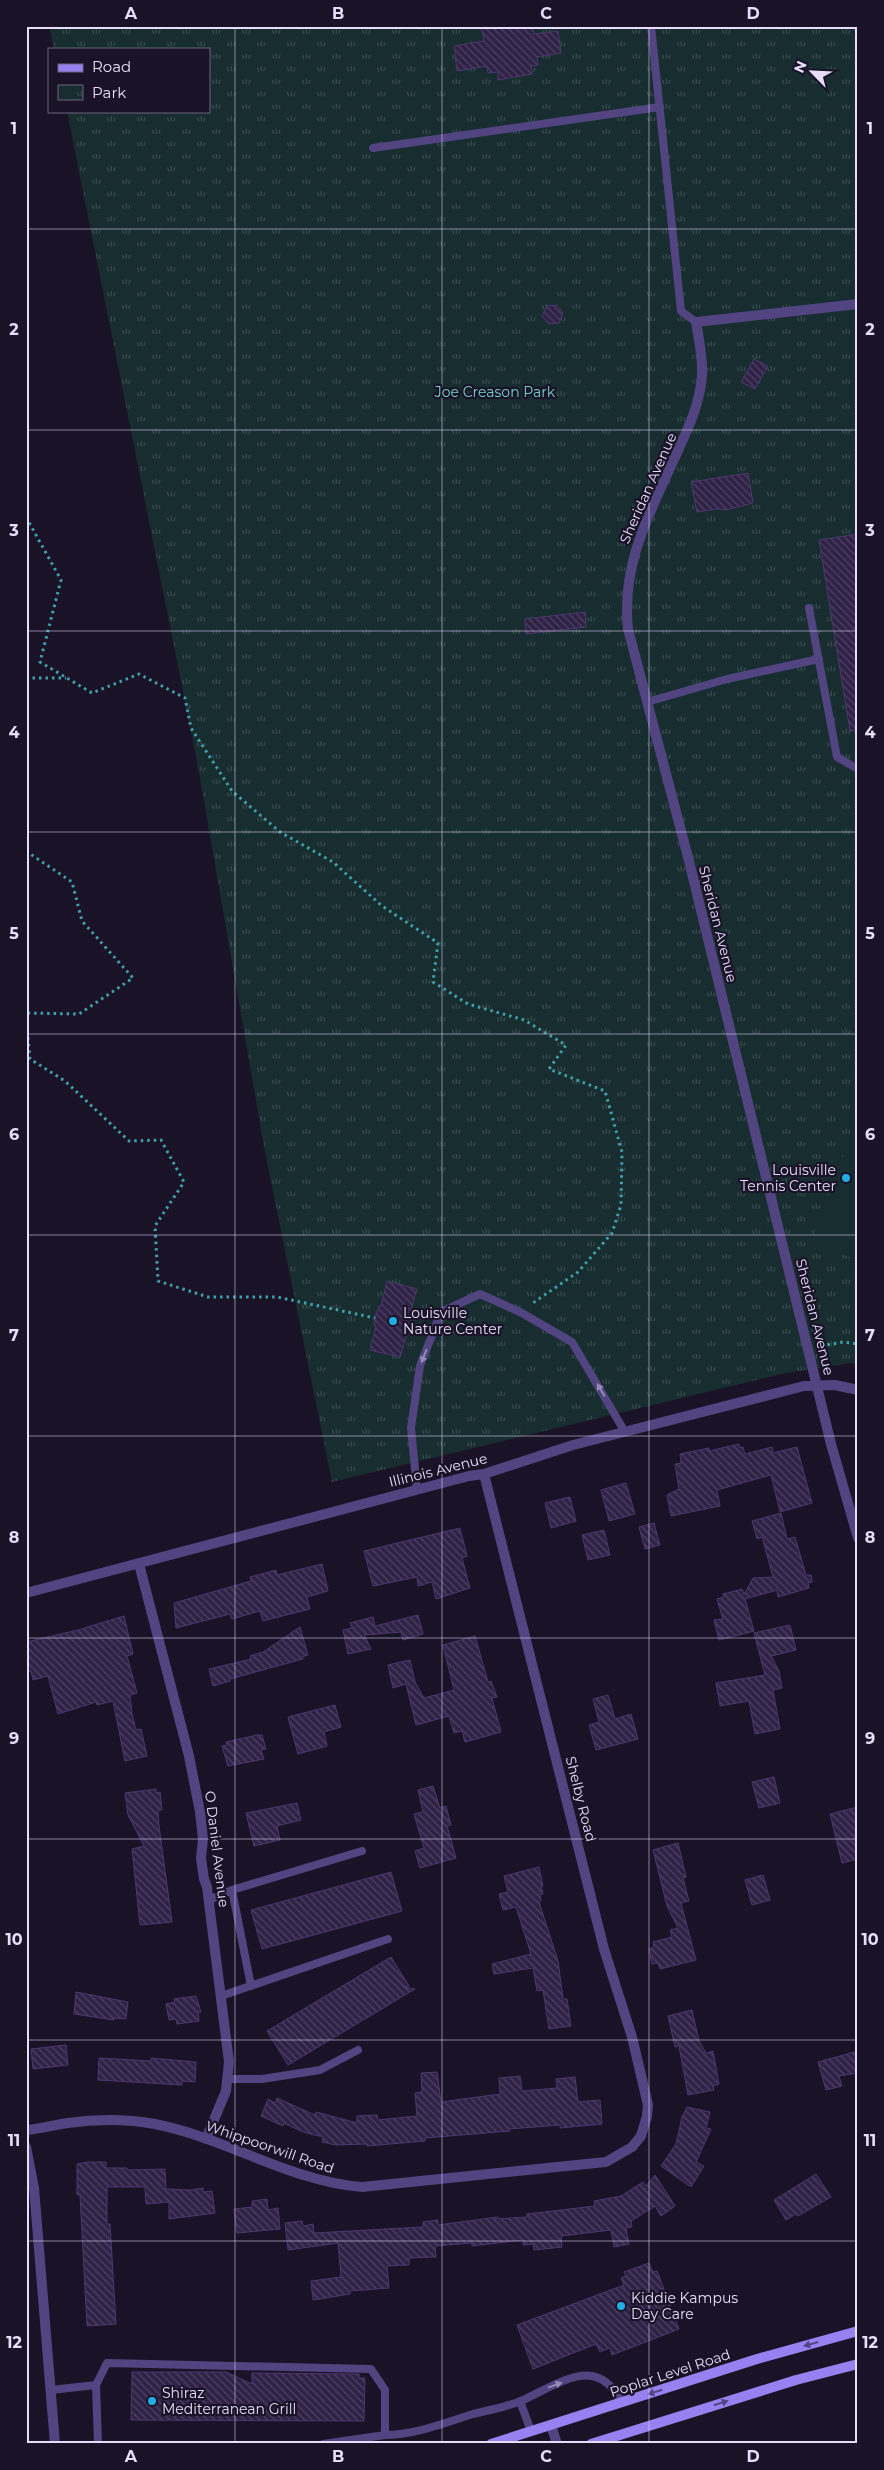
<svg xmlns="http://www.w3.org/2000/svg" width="884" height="2470" font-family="Montserrat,sans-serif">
<defs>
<pattern id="park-tufts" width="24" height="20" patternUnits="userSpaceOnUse" patternTransform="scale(1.25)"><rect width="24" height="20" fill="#172d30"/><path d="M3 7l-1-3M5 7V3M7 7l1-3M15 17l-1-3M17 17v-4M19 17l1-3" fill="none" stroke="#394b4f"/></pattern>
<pattern id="building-back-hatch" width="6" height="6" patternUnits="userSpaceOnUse" patternTransform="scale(1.25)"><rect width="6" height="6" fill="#2f2246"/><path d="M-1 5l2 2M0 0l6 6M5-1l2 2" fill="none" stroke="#4d4262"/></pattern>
</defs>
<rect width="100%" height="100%" fill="#1a1327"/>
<path fill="url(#park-tufts)" d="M 49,26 L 858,26 L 858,1367 L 851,1363 L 786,1373 L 332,1482 L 265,1152 L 197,761 L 67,111 L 209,111 L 209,49 L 54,49 Z"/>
<path fill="#172d30" d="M 858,1114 L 858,1260 L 811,1243 Z"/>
<path fill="url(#building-back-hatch)" stroke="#4c376f" d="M 481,26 L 532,26 L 534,34 L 558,31 L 561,53 L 537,57 L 538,65 L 531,66 L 532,74 L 498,80 L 498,72 L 488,73 L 487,66 L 457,71 L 454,46 L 484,41 Z
M 557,305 L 563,313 L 559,323 L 549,324 L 542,316 L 547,306 Z
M 754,359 L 768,366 L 755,389 L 741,382 Z
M 748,473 L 753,503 L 726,510 L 717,509 L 697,512 L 691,482 Z
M 858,534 L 858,730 L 850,731 L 819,540 Z
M 585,612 L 586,627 L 526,634 L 525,619 Z
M 387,1281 L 417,1289 L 410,1313 L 413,1314 L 400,1357 L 370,1350 L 376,1326 L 374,1325 L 376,1314 L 379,1306 L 381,1306 Z
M 739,1444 L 740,1448 L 743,1447 L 745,1454 L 772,1447 L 773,1453 L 797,1447 L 812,1503 L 780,1512 L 771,1475 L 717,1490 L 720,1506 L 671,1516 L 667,1495 L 679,1489 L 675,1464 L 681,1463 L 680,1454 L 709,1448 L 709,1451 Z
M 626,1483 L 635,1514 L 609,1521 L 601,1490 Z
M 570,1497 L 576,1521 L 551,1528 L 545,1503 Z
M 781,1513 L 787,1539 L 795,1537 L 806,1575 L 811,1575 L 812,1582 L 808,1583 L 809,1588 L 778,1597 L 777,1590 L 745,1599 L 754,1631 L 719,1640 L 714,1620 L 723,1619 L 717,1599 L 724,1597 L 723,1594 L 742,1589 L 744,1594 L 753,1578 L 773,1577 L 762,1537 L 757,1539 L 752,1521 Z
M 654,1523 L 660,1545 L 645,1549 L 639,1527 Z
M 460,1528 L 467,1556 L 462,1558 L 470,1588 L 436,1599 L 432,1582 L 418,1586 L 417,1577 L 373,1586 L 364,1551 Z
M 604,1530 L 610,1555 L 588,1560 L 582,1535 Z
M 322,1564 L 328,1591 L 307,1597 L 310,1609 L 263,1621 L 260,1611 L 232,1619 L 230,1614 L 176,1628 L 174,1603 L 251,1581 L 250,1577 L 276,1570 L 277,1575 Z
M 418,1615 L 423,1634 L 403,1640 L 401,1632 L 364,1635 L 371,1649 L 348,1654 L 343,1630 L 352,1628 L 350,1623 L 373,1617 L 375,1626 Z
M 124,1616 L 133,1654 L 127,1656 L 137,1693 L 130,1695 L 132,1714 L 136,1730 L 141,1729 L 147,1756 L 125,1761 L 113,1701 L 97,1705 L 96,1702 L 58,1714 L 48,1676 L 33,1680 L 31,1671 L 26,1672 L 26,1642 L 78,1630 Z
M 790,1625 L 796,1650 L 771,1656 L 779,1671 L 782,1688 L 773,1690 L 780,1729 L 755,1734 L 749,1701 L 720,1706 L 716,1683 L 765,1675 L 754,1633 Z
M 300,1627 L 308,1655 L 302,1657 L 303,1659 L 230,1679 L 230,1681 L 213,1686 L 209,1669 L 251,1659 L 250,1656 L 263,1652 Z
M 475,1636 L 488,1682 L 491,1681 L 497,1697 L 492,1698 L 501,1732 L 465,1742 L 462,1731 L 454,1733 L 449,1716 L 416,1725 L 406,1684 L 393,1688 L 388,1665 L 410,1660 L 415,1682 L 424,1698 L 454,1690 L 443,1645 Z
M 608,1695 L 615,1719 L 631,1714 L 638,1739 L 596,1750 L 589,1725 L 599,1722 L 593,1699 Z
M 335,1705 L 341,1727 L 324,1732 L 327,1746 L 298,1754 L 288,1717 Z
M 257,1735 L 262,1735 L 266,1749 L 261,1750 L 264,1759 L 228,1766 L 222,1746 L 227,1745 L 226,1742 Z
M 774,1777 L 780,1803 L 759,1808 L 752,1782 Z
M 433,1786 L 440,1808 L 446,1806 L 451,1825 L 447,1826 L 456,1858 L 420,1868 L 415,1851 L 424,1848 L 414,1814 L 423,1812 L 418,1790 Z
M 156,1789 L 156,1793 L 160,1792 L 162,1810 L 158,1810 L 159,1826 L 172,1922 L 140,1925 L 132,1849 L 144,1846 L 128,1815 L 125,1793 Z
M 297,1803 L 301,1820 L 277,1826 L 280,1840 L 254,1846 L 246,1813 Z
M 858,1807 L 858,1835 L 854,1836 L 858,1859 L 842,1863 L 830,1814 Z
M 678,1843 L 686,1877 L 683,1878 L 689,1901 L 681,1903 L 696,1960 L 660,1969 L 658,1963 L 652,1964 L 649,1949 L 654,1947 L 653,1942 L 672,1937 L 670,1930 L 678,1928 L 667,1906 L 653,1850 Z
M 539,1867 L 543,1886 L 541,1886 L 543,1894 L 540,1894 L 541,1901 L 539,1902 L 558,1961 L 563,1999 L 567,1999 L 571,2026 L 549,2029 L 543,1990 L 537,1991 L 533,1968 L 494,1974 L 492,1964 L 531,1954 L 516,1907 L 503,1910 L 499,1894 L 508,1892 L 504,1876 Z
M 391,1872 L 402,1911 L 262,1949 L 251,1910 Z
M 763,1875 L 770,1900 L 752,1905 L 745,1880 Z
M 391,1957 L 409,1986 L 403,1987 L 415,1989 L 288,2065 L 267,2031 Z
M 76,1992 L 128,2002 L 126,2019 L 114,2018 L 114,2020 L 74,2014 Z
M 196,1996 L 201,2012 L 198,2012 L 199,2021 L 177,2024 L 176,2019 L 169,2020 L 166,2004 L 175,2002 L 174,1999 Z
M 692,2010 L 699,2041 L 706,2053 L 713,2051 L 719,2084 L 713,2086 L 714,2090 L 688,2095 L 679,2046 L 675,2047 L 668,2016 Z
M 66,2045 L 68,2065 L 33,2069 L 31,2049 Z
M 858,2051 L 858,2073 L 839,2076 L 842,2086 L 826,2090 L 818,2062 Z
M 99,2058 L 151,2061 L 151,2058 L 196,2062 L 195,2082 L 182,2081 L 182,2085 L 98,2080 Z
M 437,2072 L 441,2102 L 500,2094 L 499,2078 L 520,2076 L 522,2091 L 557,2088 L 556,2079 L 575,2077 L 578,2102 L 600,2100 L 602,2124 L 560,2128 L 560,2125 L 509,2129 L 510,2131 L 425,2138 L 425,2141 L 367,2146 L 367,2144 L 336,2145 L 322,2142 L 323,2137 L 303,2132 L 284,2123 L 283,2126 L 261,2116 L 268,2099 L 275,2103 L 277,2098 L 315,2115 L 316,2112 L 357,2123 L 357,2116 L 377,2115 L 378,2120 L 417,2116 L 415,2093 L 422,2092 L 421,2073 Z
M 687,2107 L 710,2112 L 706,2128 L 711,2129 L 696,2162 L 704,2166 L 691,2187 L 661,2166 L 676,2144 L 682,2117 Z
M 88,2162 L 106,2162 L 106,2168 L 127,2168 L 127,2170 L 165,2169 L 166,2189 L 190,2190 L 203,2188 L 203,2192 L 212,2191 L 215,2213 L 169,2219 L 169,2202 L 146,2204 L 145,2187 L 107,2187 L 107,2224 L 110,2224 L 116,2324 L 87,2326 L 80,2195 L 77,2195 L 77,2164 Z
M 816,2174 L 831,2197 L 798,2216 L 796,2214 L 786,2220 L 774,2200 Z
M 655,2175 L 675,2206 L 661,2216 L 655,2206 L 631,2221 L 632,2227 L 626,2228 L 629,2244 L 614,2247 L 611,2230 L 561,2236 L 562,2247 L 534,2250 L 533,2244 L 523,2245 L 523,2240 L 472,2246 L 472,2243 L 435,2246 L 436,2257 L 409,2258 L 409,2265 L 387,2266 L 389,2288 L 350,2291 L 350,2294 L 313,2300 L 311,2281 L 341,2277 L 338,2243 L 288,2250 L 285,2223 L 302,2221 L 303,2226 L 313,2224 L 314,2233 L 423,2227 L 423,2222 L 438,2220 L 438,2225 L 498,2217 L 498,2219 L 527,2217 L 527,2214 L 595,2206 L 594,2201 L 621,2196 L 643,2182 L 646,2186 Z
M 267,2199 L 268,2210 L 278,2208 L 280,2229 L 237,2233 L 234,2209 L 252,2207 L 252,2201 Z
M 649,2263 L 653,2272 L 657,2271 L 679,2329 L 612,2355 L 610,2348 L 600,2352 L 596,2344 L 533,2369 L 517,2325 L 624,2285 L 621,2278 L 626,2276 L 624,2272 Z
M 132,2372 L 226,2372 L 252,2384 L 252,2373 L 359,2374 L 359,2378 L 365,2378 L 364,2421 L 131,2420 Z"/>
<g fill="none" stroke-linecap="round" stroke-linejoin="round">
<path stroke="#40a0ac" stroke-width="3" stroke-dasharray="2.5 4" stroke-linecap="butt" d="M 26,517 L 61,580 L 40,662 L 92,693 L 139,674 L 185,698 L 191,728 L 232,791 L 280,832 L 333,862 L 382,906 L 438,943 L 433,982 L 468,1004 L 524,1020 L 566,1045 L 549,1069 L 605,1091 L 622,1152 L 621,1205 L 612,1233 L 578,1272 L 530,1305
M 26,678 L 66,678
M 26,851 L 72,882 L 82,921 L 133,978 L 79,1014 L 26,1013
M 26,1018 L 30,1059 L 65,1081 L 129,1141 L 161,1140 L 184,1182 L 155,1226 L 158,1281 L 208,1297 L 277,1297 L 375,1318
M 410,1326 L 421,1330
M 821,1346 L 843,1342 L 858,1344"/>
<path stroke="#514480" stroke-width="8" d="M 651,26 L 681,311 L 696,322
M 373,148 L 660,107
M 809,608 L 837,757 L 858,769
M 647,702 L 727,679 L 819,659
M 417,1490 L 411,1428 L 420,1366 L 441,1312 L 480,1294 L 520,1312 L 572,1342 L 625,1432
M 232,1890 L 362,1851
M 209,1900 L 232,1890 L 251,1986
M 221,1996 L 388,1939
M 228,2079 L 262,2079 L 320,2070 L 358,2050
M 96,2385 L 98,2444
M 51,2390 L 96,2385 L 107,2363 L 371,2369 L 385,2390 L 385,2435 L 323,2444
M 520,2401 L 531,2431
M 385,2435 C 415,2435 444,2423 473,2414 C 489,2410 506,2407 521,2401 C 540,2393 571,2372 592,2376 C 607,2379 615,2390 622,2402"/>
<path stroke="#514480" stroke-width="10" d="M 858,304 L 696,322 C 699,339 703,358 702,375 C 700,404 688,429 676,455 C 650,513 621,563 628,629 L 689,861 L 831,1444 L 858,1538
M 139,1564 L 189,1756 L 200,1812 L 203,1839 L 201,1858 L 204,1879 L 207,1887 L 229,2062 L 226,2091 L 206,2139
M 26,1593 L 469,1476 L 484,1474 L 573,1445 L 804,1386 L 835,1385 L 858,1390
M 26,2130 C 41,2129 53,2125 68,2123 C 96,2119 127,2119 155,2124 C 226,2138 289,2181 362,2187 L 606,2162 L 632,2147 L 641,2136 L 647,2116 L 648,2105 L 632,2037 L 604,1949 L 484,1474
M 26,2147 L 34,2188 L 55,2444
M 551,2425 L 557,2444"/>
<path stroke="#9780ef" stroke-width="10" d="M 491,2444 L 757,2359 L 858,2331
M 591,2444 L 796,2380 L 858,2364"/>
</g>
<defs><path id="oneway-solid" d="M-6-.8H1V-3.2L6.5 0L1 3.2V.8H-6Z" transform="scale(1.25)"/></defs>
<g fill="#9489b7">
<use href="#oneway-solid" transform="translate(424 1356) rotate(111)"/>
<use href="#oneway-solid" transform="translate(601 1390) rotate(-120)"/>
<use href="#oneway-solid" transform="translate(555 2385) rotate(-20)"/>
</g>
<g fill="#524481">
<use href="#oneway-solid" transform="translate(811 2344) rotate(164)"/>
<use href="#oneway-solid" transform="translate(655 2392) rotate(162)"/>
<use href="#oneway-solid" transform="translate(721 2403) rotate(-17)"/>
</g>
<path fill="none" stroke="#e6ddfb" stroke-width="1" stroke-opacity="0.55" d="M 235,26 L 235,2444M 442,26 L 442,2444M 649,26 L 649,2444M 26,229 L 858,229M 26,430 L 858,430M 26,631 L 858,631M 26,832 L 858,832M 26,1034 L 858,1034M 26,1235 L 858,1235M 26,1436 L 858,1436M 26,1638 L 858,1638M 26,1839 L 858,1839M 26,2040 L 858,2040M 26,2241 L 858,2241"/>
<g fill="#21ade3" stroke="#1a1327" stroke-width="2">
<circle cx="846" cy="1178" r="5"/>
<circle cx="393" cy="1321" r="5"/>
<circle cx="621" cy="2306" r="5"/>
<circle cx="152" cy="2401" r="5"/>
</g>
<g text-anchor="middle" stroke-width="4.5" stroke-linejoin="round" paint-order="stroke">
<g font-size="14" fill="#72d3cc" stroke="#1a1327">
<text x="495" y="397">Joe Creason Park</text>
</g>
<g font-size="14" fill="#e6ddfb" stroke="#1a1327">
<text transform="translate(648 488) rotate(-66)" y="5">Sheridan Avenue</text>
<text transform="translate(718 924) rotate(76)" y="5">Sheridan Avenue</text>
<text transform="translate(815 1317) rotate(76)" y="5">Sheridan Avenue</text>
<text transform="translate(438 1470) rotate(-14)" y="5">Illinois Avenue</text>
<text transform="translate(581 1799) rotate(76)" y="5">Shelby Road</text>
<text transform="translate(217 1849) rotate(83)" y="5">O Daniel Avenue</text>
<text transform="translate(270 2147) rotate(19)" y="5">Whippoorwill Road</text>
<text transform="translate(670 2373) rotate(-18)" y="5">Poplar Level Road</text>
</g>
<g font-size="14" fill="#e6ddfb" stroke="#1a1327" text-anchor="start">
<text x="836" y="1175" text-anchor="end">Louisville<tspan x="836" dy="16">Tennis Center</tspan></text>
<text x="403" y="1318">Louisville<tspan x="403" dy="16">Nature Center</tspan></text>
<text x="631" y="2303">Kiddie Kampus<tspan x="631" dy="16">Day Care</tspan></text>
<text x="162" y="2398">Shiraz<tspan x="162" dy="16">Mediterranean Grill</tspan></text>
</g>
</g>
<rect width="884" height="2470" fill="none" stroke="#1a1327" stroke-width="55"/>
<rect x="48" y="48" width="162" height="65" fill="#1a1327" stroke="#6c647c"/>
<rect x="58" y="64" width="25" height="8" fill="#9780ef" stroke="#6c647c"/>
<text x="92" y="72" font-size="15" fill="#e6ddfb">Road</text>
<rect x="58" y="85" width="25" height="15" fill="url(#park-tufts)" stroke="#6c647c"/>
<text x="92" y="98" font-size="15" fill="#e6ddfb">Park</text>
<g transform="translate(812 72) rotate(294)" stroke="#1a1327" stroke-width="4" paint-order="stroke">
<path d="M0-4L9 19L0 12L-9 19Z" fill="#e6ddfb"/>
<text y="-8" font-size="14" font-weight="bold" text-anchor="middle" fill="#e6ddfb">N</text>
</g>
<rect x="28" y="28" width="828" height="2414" fill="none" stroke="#e6ddfb" stroke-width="2"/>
<g font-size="16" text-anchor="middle" font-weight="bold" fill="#e6ddfb">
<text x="131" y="19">A</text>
<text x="338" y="19">B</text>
<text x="546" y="19">C</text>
<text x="753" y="19">D</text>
<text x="14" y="134">1</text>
<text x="870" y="134">1</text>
<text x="14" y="335">2</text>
<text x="870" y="335">2</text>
<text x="14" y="536">3</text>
<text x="870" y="536">3</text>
<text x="14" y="738">4</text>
<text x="870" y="738">4</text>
<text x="14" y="939">5</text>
<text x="870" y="939">5</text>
<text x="14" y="1140">6</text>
<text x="870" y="1140">6</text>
<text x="14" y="1341">7</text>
<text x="870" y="1341">7</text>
<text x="14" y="1543">8</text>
<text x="870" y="1543">8</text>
<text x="14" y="1744">9</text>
<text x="870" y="1744">9</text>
<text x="14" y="1945">10</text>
<text x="870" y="1945">10</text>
<text x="14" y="2146">11</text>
<text x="870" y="2146">11</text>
<text x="14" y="2348">12</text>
<text x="870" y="2348">12</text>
<text x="131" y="2462">A</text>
<text x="338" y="2462">B</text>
<text x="546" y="2462">C</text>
<text x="753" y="2462">D</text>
</g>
</svg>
